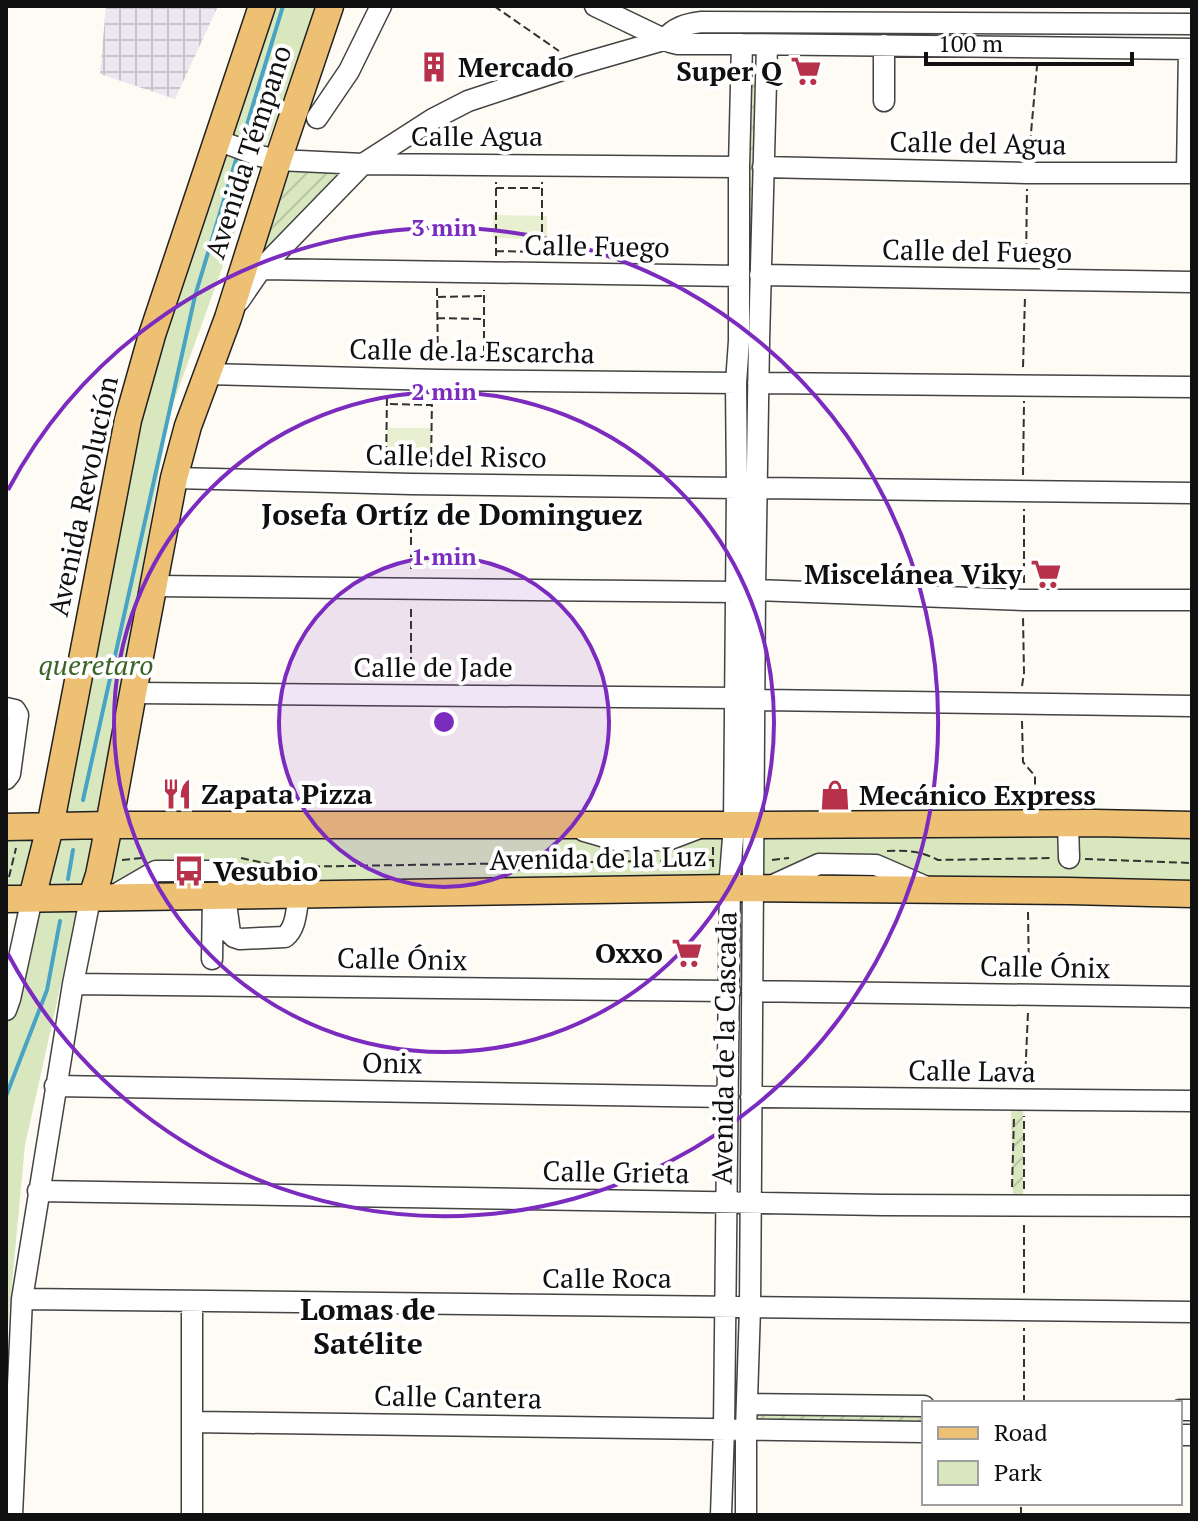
<svg xmlns="http://www.w3.org/2000/svg" width="1198" height="1521" font-family="'PT Serif',serif">
<defs>
<pattern id="industrial-grid" width="8" height="8" patternUnits="userSpaceOnUse" patternTransform="scale(2)"><rect width="8" height="8" fill="#ece6ee"/><path d="M0 4h8M4 0v8" fill="none" stroke="#c9c4cb"/></pattern>
<pattern id="garden-furrows" width="10" height="10" patternUnits="userSpaceOnUse" patternTransform="scale(2)"><rect width="10" height="10" fill="#d9e7bf"/><path d="M-1 1l2-2M0 10L10 0M9 11l2-2" fill="none" stroke="#b9c5a3"/></pattern>
</defs>
<rect width="100%" height="100%" fill="#fefbf5"/>
<path fill="url(#industrial-grid)" d="M 106,6 L 218,6 L 175,99 L 100,74 Z"/>
<path fill="#d9e7bf" d="M 262,6 L 315,6 L 290,80 L 169,415 L 104,787 L 93,835 L 776,830 L 1192,838 L 1192,884 L 820,878 L 410,879 L 82,890 L 25,1145 L 6,1348 L 6,1006 L 34,892 L 6,893 L 6,835 L 43,834 L 70,647 L 184,240 Z"/>
<path fill="url(#garden-furrows)" d="M 749,82 L 757,82 L 754,335 L 745,335 Z
M 278,165 L 345,174 L 258,263 Z
M 1011,1102 L 1023,1102 L 1023,1202 L 1013,1203 Z
M 748,1409 L 924,1410 L 924,1429 L 748,1426 Z"/>
<path fill="#e9efd1" d="M 493,215 L 547,216 L 547,239 L 493,238 Z
M 387,428 L 431,428 L 431,460 L 387,460 Z"/>
<g fill="none" stroke-linecap="round" stroke-linejoin="round">
<path stroke="#49a3c4" stroke-width="4" d="M 242,141 L 283,6
M 83,800 L 195,296 L 238,153
M 68,879 L 73,850
M 6,1096 L 47,990 L 60,921"/>
<g stroke="#434343" stroke-width="23">
<path id="minor" d="M 595,6 L 670,42 L 678,44 L 742,44 L 1192,49
M 664,40 C 674,27 686,24 702,22 L 1192,24
M 884,45 L 884,101
M 317,118 L 349,71 L 381,6
M 217,140 L 260,156 L 278,160 L 363,164 L 739,167
M 763,167 L 1027,173 L 1192,173
M 1187,173 L 1189,49
M 261,269 L 739,276
M 760,275 L 1192,282
M 239,301 L 261,269 L 363,164 L 433,119 L 468,101 L 577,65 L 664,40
M 206,374 L 438,380 L 736,383
M 758,383 L 1192,387
M 174,478 L 411,484 L 737,488
M 758,488 L 1192,493
M 153,586 L 736,592
M 755,590 L 1024,600 L 1192,600
M 133,693 L 734,698
M 754,700 L 1192,706
M 6,708 L 15,710 L 18,715 L 10,774 L 6,779
M 1068,823 L 1069,858 L 1069,854
M 584,831 L 615,840 L 668,840 L 697,829
M 771,886 L 819,864 L 876,865 L 929,888
M 225,895 L 230,933 L 234,937 L 240,939 L 285,937 C 297,927 296,909 299,895
M 113,896 L 156,871 L 224,871 L 282,892
M 212,959 L 213,895
M 73,984 L 730,991
M 752,991 L 1192,997
M 6,1010 L 10,999 L 32,898
M 55,1086 L 728,1097
M 751,1097 L 1192,1101
M 38,1191 L 883,1205 L 1192,1206
M 22,1299 L 1192,1312
M 747,1404 L 924,1406
M 1180,1410 L 1192,1410
M 192,1422 L 924,1432
M 1180,1435 L 1192,1435
M 12,1515 L 22,1299 L 73,984 L 88,909 L 92,897
M 192,1515 L 192,1301
M 721,1515 L 724,1428 L 730,876 L 734,825 L 737,488 L 736,383 L 739,341 L 739,167 L 742,44
M 746,1515 L 746,1430 L 750,1308 L 755,590 L 759,341 L 767,45"/>
</g>
<g stroke="#212121" stroke-width="29">
<path id="major" d="M 6,827 L 109,825 L 754,825 L 1094,823 L 1192,825
M 92,897 L 99,875 L 109,825 L 133,693 L 174,478 L 188,426 L 228,318 L 278,160 L 330,6
M 32,898 L 50,827 L 128,420 L 152,335 L 262,6
M 6,899 L 730,888 L 1069,891 L 1192,894"/>
</g>
<path stroke="#323232" stroke-width="2" stroke-dasharray="8 4" stroke-linecap="butt" d="M 494,6 L 559,51
M 1029,155 L 1037,66
M 496,188 L 541,188
M 496,251 L 541,252
M 496,256 L 496,182
M 542,256 L 542,182
M 1026,263 L 1027,189
M 437,288 L 438,362
M 438,297 L 483,296
M 437,318 L 483,319
M 439,357 L 484,357
M 484,363 L 484,290
M 1023,367 L 1025,297
M 390,404 L 431,405
M 386,466 L 387,396
M 431,467 L 432,398
M 1023,475 L 1024,401
M 411,569 L 411,500
M 1024,583 L 1024,509
M 411,677 L 411,608
M 1022,686 L 1024,673 L 1023,617
M 1022,721 L 1023,762 L 1035,776 L 1035,802
M 887,851 C 907,850 921,851 938,860 L 1051,858
M 241,858 L 283,867 L 713,860
M 1085,859 L 1192,863
M 122,860 L 143,858
M 772,860 L 789,858
M 713,867 L 713,845
M 9,877 L 16,848
M 1028,912 L 1029,977
M 1025,1081 L 1028,1012
M 1012,1187 L 1014,1117
M 1024,1189 L 1024,1116
M 1024,1293 L 1024,1224
M 1024,1403 L 1024,1328
M 1021,1515 L 1021,1503"/>
<use href="#minor" stroke="#fff" stroke-width="20"/>
<use href="#major" stroke="#eec074" stroke-width="26"/>
</g>
<circle cx="444" cy="722" r="165" fill="#7b2cbf" fill-opacity=".12"/>
<g fill="none" stroke="#7b2cbf" stroke-width="4">
<circle cx="444" cy="722" r="165"/>
<circle cx="444" cy="722" r="330"/>
<path d="M8 490A494 494 0 1 1 8 954"/>
</g>
<defs>
<g id="building-bare" transform="scale(2.4)"><path d="M-4-6H4V6H1V3H-1V6H-4ZM-2.5-4.3h1.7v1.8h-1.7ZM.8-4.3h1.7v1.8H.8ZM-2.5-1h1.7V.8h-1.7ZM.8-1h1.7V.8H.8Z" fill="#b7314a" stroke="#fff" stroke-width="2.5" paint-order="stroke"/></g>
<g id="supermarket-bare" transform="scale(2.4)"><path d="M-6-5.5h2.5l.6 2H6L4.5 2H-2.5L-4.4-4H-6ZM-1.5 3.2a1.3 1.3 0 1 0 .1 0ZM3 3.2a1.3 1.3 0 1 0 .1 0Z" fill="#b7314a" stroke="#fff" stroke-width="2.5" paint-order="stroke"/></g>
<g id="restaurant-bare" transform="scale(2.4)"><path d="M-5-6h1v4h1v-4h1v4h1v-4h1v5L-1.5 .5V6h-2V.5L-5-1ZM5-6V6H3V1.5H1.5Q1.5-4 5-6Z" fill="#b7314a" stroke="#fff" stroke-width="2.5" paint-order="stroke"/></g>
<g id="shop-bare" transform="scale(2.4)"><path d="M-5-2.5h2.3a2.7 3.5 0 0 1 5.4 0H5L5.5 6h-11ZM-1.5-2.5h3a1.5 2.3 0 0 0-3 0Z" fill="#b7314a" stroke="#fff" stroke-width="2.5" paint-order="stroke"/></g>
<g id="bus-bare" transform="scale(2.4)"><path d="M-5-6H5V4H4V6H2V4H-2V6H-4V4H-5ZM-3.5-4V0h7V-4ZM-3.5 1.2v1.5H-2V1.2ZM2 1.2v1.5H3.5V1.2Z" fill="#b7314a" stroke="#fff" stroke-width="2.5" paint-order="stroke"/></g>
</defs>
<g fill-rule="evenodd">
<use href="#building-bare" x="434" y="67"/>
<use href="#supermarket-bare" x="806" y="71"/>
<use href="#supermarket-bare" x="1046" y="574"/>
<use href="#restaurant-bare" x="177" y="794"/>
<use href="#shop-bare" x="835" y="795"/>
<use href="#bus-bare" x="189" y="871"/>
<use href="#supermarket-bare" x="687" y="953"/>
</g>
<g text-anchor="middle" stroke-width="8" stroke-linejoin="round" paint-order="stroke">
<g font-size="28" font-weight="bold" fill="#101010" stroke="#fff" text-anchor="start">
<text x="458" y="77">Mercado</text>
<text x="782" y="81" text-anchor="end">Super Q</text>
<text x="1022" y="584" text-anchor="end">Miscelánea Viky</text>
<text x="201" y="804">Zapata Pizza</text>
<text x="859" y="805">Mecánico Express</text>
<text x="213" y="881">Vesubio</text>
<text x="663" y="963" text-anchor="end">Oxxo</text>
</g>
<g font-size="28" fill="#101010" stroke="#fff">
<text x="477" y="146">Calle Agua</text>
<text transform="translate(978 143) rotate(1)" y="10">Calle del Agua</text>
<text transform="translate(248 152) rotate(-72)" y="10">Avenida Témpano</text>
<text transform="translate(597 246) rotate(1)" y="10">Calle Fuego</text>
<text transform="translate(977 251) rotate(1)" y="10">Calle del Fuego</text>
<text transform="translate(472 351) rotate(1)" y="10">Calle de la Escarcha</text>
<text transform="translate(456 456) rotate(1)" y="10">Calle del Risco</text>
<text transform="translate(83 496) rotate(-78)" y="10">Avenida Revolución</text>
<text x="433" y="677">Calle de Jade</text>
<text transform="translate(598 858) rotate(-1)" y="10">Avenida de la Luz</text>
<text transform="translate(402 959) rotate(1)" y="10">Calle Ónix</text>
<text transform="translate(1045 967) rotate(1)" y="10">Calle Ónix</text>
<text transform="translate(724 1048) rotate(-89)" y="10">Avenida de la Cascada</text>
<text transform="translate(392 1063) rotate(1)" y="10">Onix</text>
<text transform="translate(972 1071) rotate(1)" y="10">Calle Lava</text>
<text transform="translate(616 1172) rotate(1)" y="10">Calle Grieta</text>
<text x="607" y="1288">Calle Roca</text>
<text transform="translate(458 1397) rotate(1)" y="10">Calle Cantera</text>
</g>
<g font-size="28" font-style="italic" fill="#3a6424" stroke="#fff">
<text x="96" y="675">queretaro</text>
</g>
<g font-size="30" font-weight="bold" fill="#101010" stroke="#fff">
<text x="452" y="525">Josefa Ortíz de Dominguez</text>
<text x="368" y="1320">Lomas de<tspan x="368" dy="34">Satélite</tspan></text>
</g>
</g>
<circle cx="444" cy="722" r="12" fill="#7b2cbf" stroke="#fff" stroke-width="4"/>
<g font-size="24" text-anchor="middle" font-weight="bold" fill="#7b2cbf" stroke="#fff" stroke-width="8" stroke-linejoin="round" paint-order="stroke">
<text x="444" y="236">3 min</text>
<text x="444" y="400">2 min</text>
<text x="444" y="565">1 min</text>
</g>
<rect width="1198" height="1521" fill="none" stroke="#101010" stroke-width="16"/>
<rect x="922" y="1401" width="260" height="104" fill="#ffffff" stroke="#9f9f9f" stroke-width="2"/>
<rect x="938" y="1427" width="40" height="12" fill="#eec074" stroke="#9f9f9f" stroke-width="2"/>
<text x="994" y="1441" font-size="24" fill="#101010">Road</text>
<rect x="938" y="1461" width="40" height="24" fill="#d9e7bf" stroke="#9f9f9f" stroke-width="2"/>
<text x="994" y="1481" font-size="24" fill="#101010">Park</text>
<path d="M926 52v12h206v-12" fill="none" stroke="#101010" stroke-width="4"/>
<text x="938" y="52" font-size="24" fill="#101010" stroke="#ffffff" stroke-width="6" paint-order="stroke">100 m</text>
</svg>
